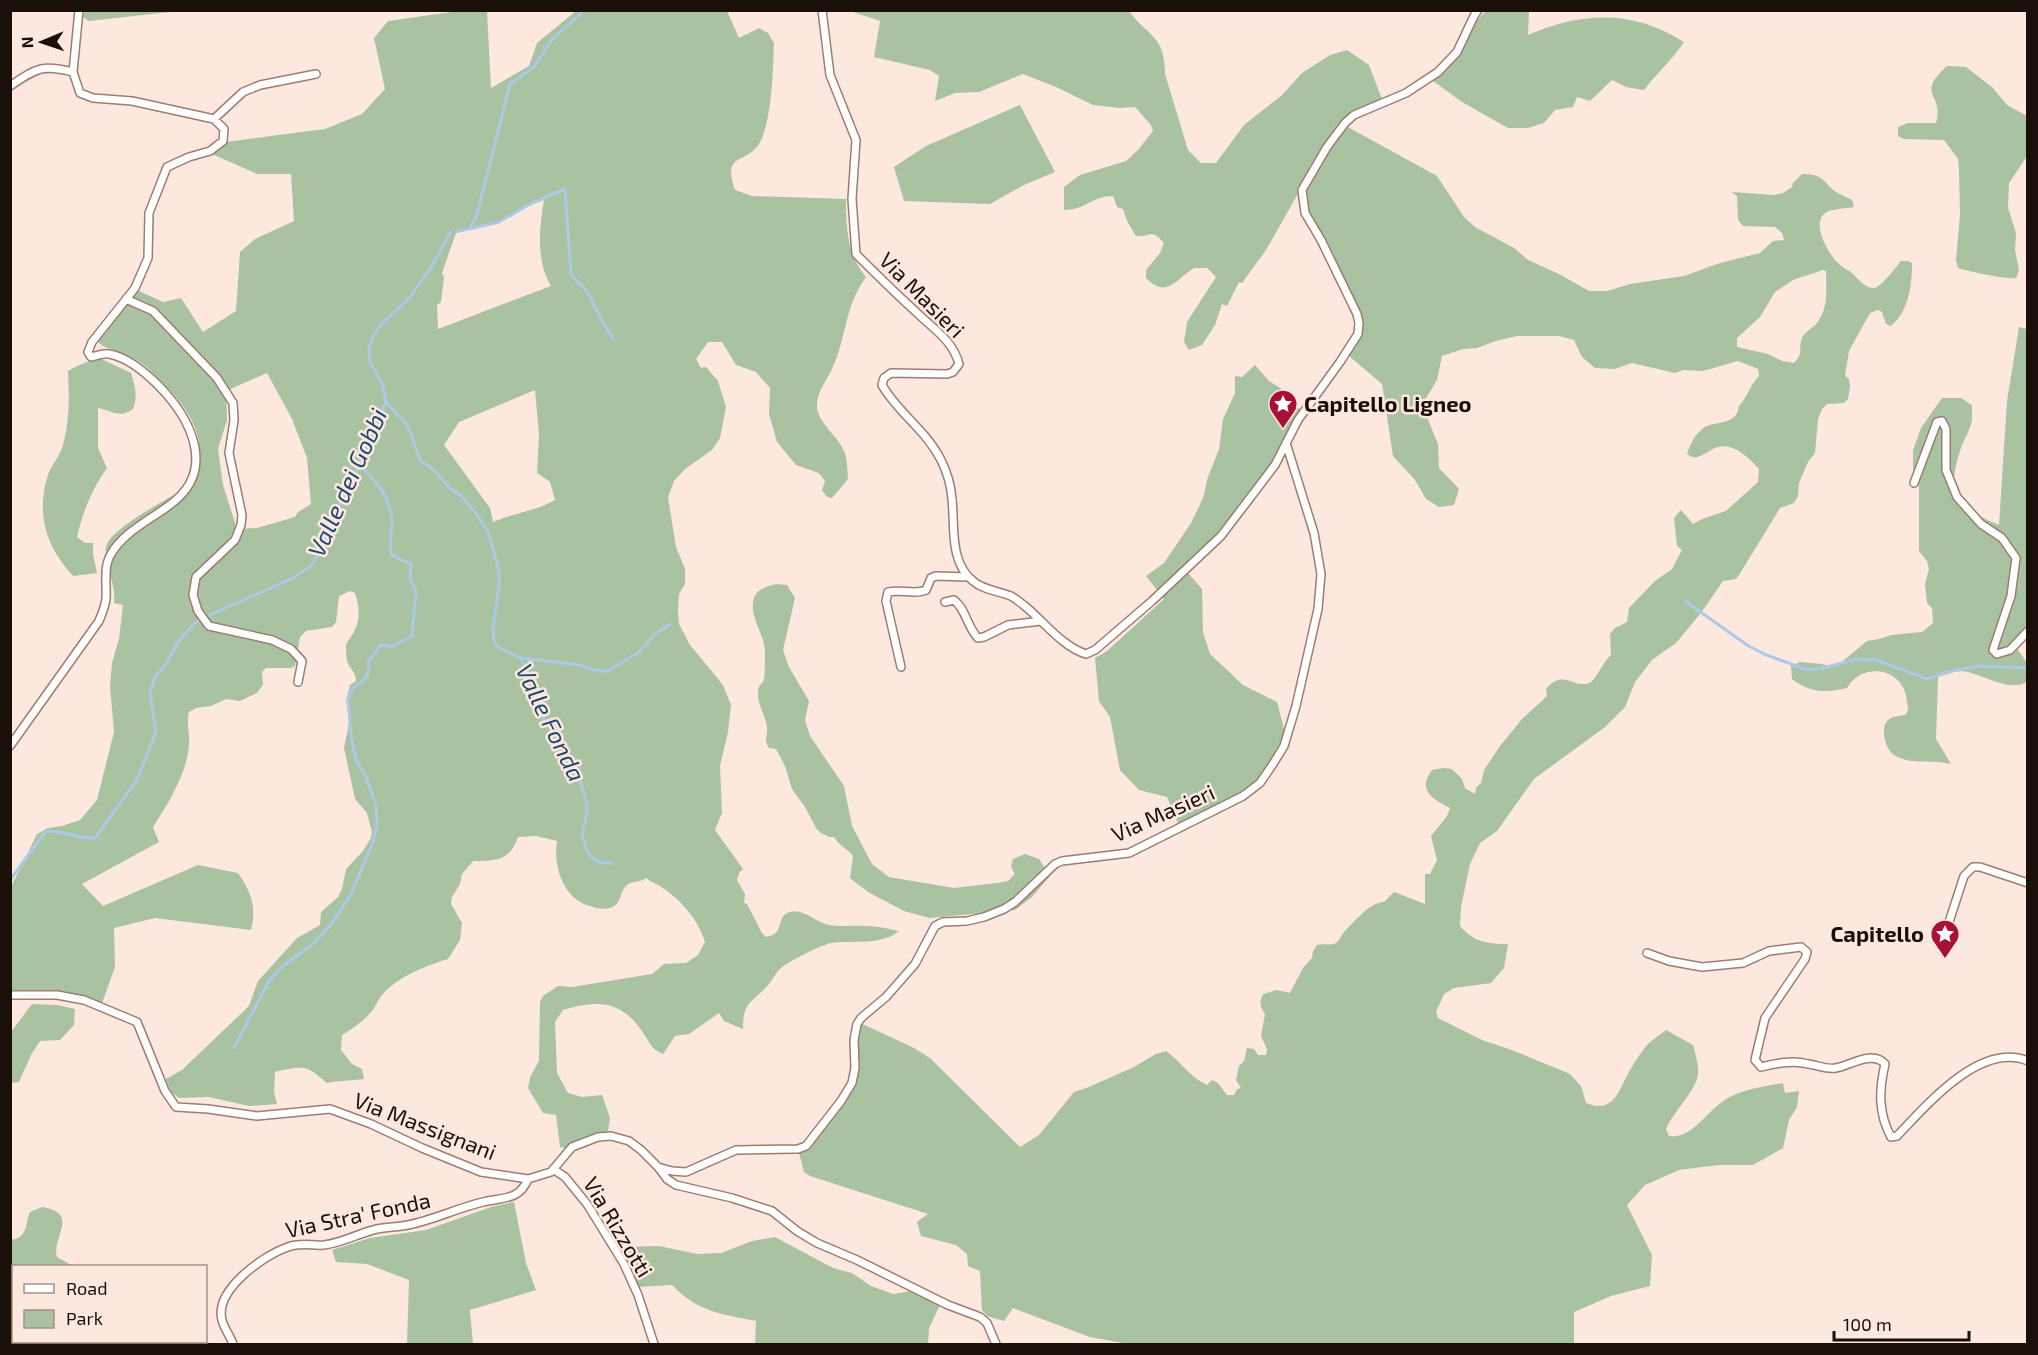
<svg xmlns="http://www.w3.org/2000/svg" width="2038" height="1355" font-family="'Exo 2',sans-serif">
<rect width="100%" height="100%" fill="#fde8df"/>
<path fill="#a9c2a1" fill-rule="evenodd" d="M 84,11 L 84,10 L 179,11 L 89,21 L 83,17 Z
M 459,11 L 487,11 L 491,88 L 529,66 L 537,43 L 576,11 L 727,11 L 739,38 L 759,28 L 768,33 L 774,43 C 773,69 772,123 759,144 C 745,165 722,152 735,190 L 752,196 L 846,199 C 846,227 847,255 866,277 C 844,307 847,337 832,369 C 827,380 816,393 817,407 C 818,423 838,436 844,451 C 848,459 847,470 848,479 L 832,498 L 827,497 L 822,490 L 825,481 L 819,473 L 796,465 L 777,442 L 769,414 L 770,388 L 756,372 L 736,365 L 722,342 L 708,342 L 696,359 L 701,368 L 706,367 L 718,381 L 726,407 L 720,438 L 712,450 L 685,469 L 674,481 L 668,497 L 676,547 L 685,569 L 685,584 L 679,594 L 678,611 L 679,624 L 690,645 L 723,685 L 731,705 L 728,732 L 720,766 L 722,813 L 715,830 L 743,869 L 739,873 L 737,880 L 745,894 L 744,903 L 747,904 L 762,933 L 766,937 C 786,934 775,916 790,912 C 804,908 816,923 829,925 C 841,927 855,925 867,926 C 878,926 889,929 899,931 C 881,946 853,940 831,943 C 821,945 784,963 778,971 C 774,976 771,982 767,986 C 751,1004 743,1001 743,1029 L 724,1021 L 719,1013 L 689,1034 L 675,1036 L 663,1054 C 652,1050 650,1043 644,1034 C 623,1001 599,999 563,1010 L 555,1022 L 557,1073 L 568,1093 L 582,1097 L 602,1095 L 610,1118 L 608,1131 L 565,1148 L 560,1147 L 556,1115 L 543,1113 L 528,1088 L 530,1077 L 539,1061 L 540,1002 L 543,996 L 558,986 L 572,987 L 652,974 L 664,964 L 686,963 L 698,955 L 705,942 C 699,921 681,900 663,888 C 657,884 651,882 646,878 C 640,883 631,880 625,887 C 619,895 621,906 609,908 C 603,910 596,908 590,906 C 563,899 553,866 557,841 L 536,836 L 518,837 C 510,861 496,861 473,861 L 462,874 L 460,884 L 452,897 L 451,904 L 462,923 L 460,940 L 448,959 C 425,966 399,976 382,995 C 378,999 376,1006 372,1011 C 364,1021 353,1028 342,1035 L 341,1050 L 352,1064 L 362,1069 L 364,1079 C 351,1081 340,1080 327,1083 C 311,1070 309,1065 289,1069 C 284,1070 280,1070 275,1072 L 274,1092 L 277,1104 L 249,1106 L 209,1097 L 179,1098 L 171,1092 L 166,1079 L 182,1070 L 249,1006 L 258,981 L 297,938 L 320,925 L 321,912 L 338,897 L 342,889 L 346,869 L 363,851 L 371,838 L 372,832 L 367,813 L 355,799 L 344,748 L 350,719 L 346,701 L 350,685 L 356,681 C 356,671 350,670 347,661 C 346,656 346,650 346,644 C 359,628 362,614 355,593 L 350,591 L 339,596 L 336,622 L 332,627 L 306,631 L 300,637 L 295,666 L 291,668 L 266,668 L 262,672 L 263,685 L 257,693 L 240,701 L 226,699 L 211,706 L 196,708 L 189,712 C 186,723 190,733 189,745 C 187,773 168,804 153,827 L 159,842 L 82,884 L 103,906 L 198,865 L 238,873 C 251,892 257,906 251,930 L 155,918 L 114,928 L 115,967 L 102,1003 L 59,992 L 11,992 L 10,889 L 37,834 L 48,828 L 62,826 L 80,820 L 97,800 L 114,732 L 110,686 L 112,663 L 119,639 L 123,605 L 114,603 C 117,584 101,559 107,544 C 113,530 151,508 165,500 C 171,496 179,493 184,487 C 216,450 193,414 164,384 C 157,378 151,370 144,365 C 132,356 116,351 103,346 L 98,342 L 97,338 L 114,321 L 137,290 L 163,302 L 181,298 L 203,332 L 236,311 L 240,252 L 255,239 L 294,221 L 291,174 L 257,174 L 212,154 L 222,148 L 226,142 L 325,129 L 362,114 L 385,89 L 374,38 L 388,21 ZM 544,200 C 539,229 536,260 551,286 L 438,329 L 437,305 L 441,302 L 444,277 L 442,273 L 456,233 L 496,224 L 528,206 ZM 267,373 L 292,419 L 307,458 L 311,504 L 298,512 L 295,517 L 257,528 L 237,529 L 223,485 L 218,449 L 227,420 L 226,391 ZM 535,390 L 539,435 L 537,473 L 550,482 L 555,500 C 536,511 514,513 493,522 L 490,508 L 444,445 L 459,422 Z
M 850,11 L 1129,11 C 1148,37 1165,35 1165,74 L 1188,150 L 1201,163 L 1216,163 L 1244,125 L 1282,95 L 1302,73 L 1330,55 L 1347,50 L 1369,65 L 1382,99 L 1354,112 L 1324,148 L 1266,250 L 1242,283 L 1239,282 L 1227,306 L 1222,304 L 1215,325 L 1202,345 L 1189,350 L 1184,342 L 1187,322 L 1216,277 L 1207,268 L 1194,268 C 1175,280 1167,299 1146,278 L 1146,270 L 1160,253 L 1164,243 C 1151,228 1152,237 1136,236 L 1127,221 L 1123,209 L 1117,207 L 1113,196 C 1092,196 1086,210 1064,210 L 1064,187 L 1080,175 L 1126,161 L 1138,150 L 1153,131 L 1151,125 L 1135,107 L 1120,108 L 1093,105 L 1056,87 L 1023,74 L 979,92 L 955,93 L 935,101 L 939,76 L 930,70 L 874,57 L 880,21 Z
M 1486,11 L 1529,11 L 1528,35 C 1582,12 1632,9 1684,42 C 1672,60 1657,73 1644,90 L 1626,87 L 1612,80 L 1590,101 L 1577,97 L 1573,107 L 1555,110 L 1544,123 L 1528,128 L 1508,128 L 1462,102 L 1433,81 L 1456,58 L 1477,20 Z
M 1947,66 L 1966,67 L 1993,88 L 2007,105 L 2027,116 L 2027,156 L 2009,183 L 2008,208 L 2016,233 L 2015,250 L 2019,270 L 2016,278 C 2008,280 1967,271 1958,268 L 1956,260 L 1960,215 L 1959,170 L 1958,159 L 1944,140 L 1904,139 L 1898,136 L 1898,127 L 1908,123 L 1936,123 C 1945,93 1914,96 1947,66 Z
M 1020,105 L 1055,172 L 1024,185 L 990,204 L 904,201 L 894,167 L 926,146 Z
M 1346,126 L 1437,176 L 1464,217 L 1475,227 L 1514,248 L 1528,260 L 1559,274 L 1589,291 L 1607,291 L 1630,284 L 1684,276 L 1720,263 L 1760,253 L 1773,241 L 1784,240 L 1782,233 L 1775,227 L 1743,226 L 1738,220 L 1737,196 L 1732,192 L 1774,195 L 1783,193 L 1792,187 L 1793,183 L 1802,174 C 1817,174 1821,177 1830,187 C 1835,193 1845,196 1852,200 L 1854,207 C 1845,209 1829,208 1823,215 C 1813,226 1828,253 1837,262 C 1841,267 1847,269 1852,273 C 1858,279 1866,289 1875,288 C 1881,287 1897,266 1901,261 L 1908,261 L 1912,263 C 1912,285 1909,311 1891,326 L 1886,324 L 1882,312 L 1878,310 L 1870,313 L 1849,351 L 1845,376 L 1849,379 L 1850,387 L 1848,399 L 1844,403 L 1827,404 L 1822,409 L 1818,419 L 1815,453 L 1808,462 L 1799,483 L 1798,496 L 1794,503 L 1780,508 L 1739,575 L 1736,579 L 1723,581 L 1701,613 L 1676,643 L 1652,660 L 1635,682 L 1625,707 L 1605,727 L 1534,779 L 1497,831 L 1480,843 L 1470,864 L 1461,907 L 1460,926 C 1473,942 1488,944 1508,944 L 1504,968 L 1491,983 L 1454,988 L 1444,994 L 1436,1012 L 1438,1018 L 1482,1040 L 1512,1050 L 1570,1074 L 1581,1086 L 1586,1103 C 1614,1115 1619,1089 1629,1072 C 1634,1063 1641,1052 1648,1044 C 1653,1039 1660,1035 1666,1030 L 1693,1045 C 1695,1053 1699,1065 1698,1074 C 1696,1091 1673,1112 1666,1129 L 1669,1136 C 1690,1140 1706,1113 1722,1102 C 1740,1089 1762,1087 1783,1083 L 1785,1093 L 1799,1091 L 1797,1107 L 1789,1120 L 1783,1148 L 1753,1165 L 1719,1165 L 1679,1170 L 1645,1185 L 1627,1205 L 1652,1255 L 1650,1286 L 1611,1296 L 1574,1312 L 1574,1344 L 1128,1344 L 1090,1337 L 1013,1308 L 1004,1321 L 987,1316 L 982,1310 L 980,1271 L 968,1266 L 967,1254 L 956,1245 L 921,1236 L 917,1222 L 928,1214 L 810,1176 L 804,1172 L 797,1145 L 805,1141 L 847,1087 L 851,1069 L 850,1037 L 854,1020 L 914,1048 L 931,1059 L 1020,1147 L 1039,1135 L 1074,1092 L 1089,1087 L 1134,1067 L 1156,1054 L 1166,1051 C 1181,1062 1190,1077 1207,1085 L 1212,1080 L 1218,1083 L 1227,1095 L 1234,1095 L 1237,1089 L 1241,1088 L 1236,1080 L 1239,1066 L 1244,1061 L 1247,1048 L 1254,1049 L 1258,1055 L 1266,1055 L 1267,1049 L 1261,1036 L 1265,1014 C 1260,1007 1259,1002 1263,994 L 1277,990 L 1290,993 L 1303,968 L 1312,958 L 1313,951 L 1317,945 C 1323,943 1330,946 1336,943 C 1339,941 1341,936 1344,932 C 1354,922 1370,902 1384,902 L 1394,892 L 1425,904 L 1425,874 L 1430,874 L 1437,860 L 1431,836 L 1447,816 L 1450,808 C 1432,799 1417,790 1432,770 L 1443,768 L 1452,769 L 1462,779 L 1465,788 L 1475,794 L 1476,788 L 1481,783 L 1484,770 L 1500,746 L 1522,719 L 1547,696 L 1546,689 C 1564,667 1575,691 1591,682 C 1595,680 1604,661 1611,655 L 1610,634 L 1615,628 L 1627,622 L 1629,608 L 1655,581 L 1672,569 L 1682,550 L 1677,546 L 1674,518 L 1681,510 L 1693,524 L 1702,519 L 1726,511 L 1758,482 L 1759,469 C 1749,458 1734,443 1718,447 C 1706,450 1699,463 1687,454 C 1690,445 1694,436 1702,429 C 1712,420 1737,427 1739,406 C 1747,398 1750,385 1759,376 L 1758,369 L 1738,361 L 1703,371 L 1684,370 L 1675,373 L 1632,363 L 1615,369 L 1595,368 L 1582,357 L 1574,340 L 1559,336 L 1517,336 L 1496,341 L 1477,348 L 1463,349 L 1442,356 L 1437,380 L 1422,405 L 1438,444 L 1439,468 L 1459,489 L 1454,505 L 1439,507 L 1426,499 L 1415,480 L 1393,456 L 1382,384 L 1349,356 L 1361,334 L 1363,322 L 1321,236 L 1299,200 L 1324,155 ZM 1823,270 L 1826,271 C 1826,290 1829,307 1817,323 C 1812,329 1803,332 1801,341 C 1799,352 1803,353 1794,363 L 1782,361 L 1768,354 L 1737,347 L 1737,338 L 1760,317 L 1775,292 L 1793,280 Z
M 2019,327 L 2027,329 L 2028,624 L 2014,644 L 2027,663 L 2027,682 C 2008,693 1982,673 1962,671 C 1954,671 1945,675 1938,677 L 1936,739 L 1951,764 C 1932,759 1912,766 1894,755 C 1885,749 1878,724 1891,718 C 1895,716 1901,716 1905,715 C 1909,711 1908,708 1907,702 C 1905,667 1862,661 1847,688 C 1825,693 1810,693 1792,679 L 1791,666 L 1800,662 L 1822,664 L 1831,667 L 1838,665 L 1867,641 L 1879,639 L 1891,635 L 1922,632 L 1933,623 L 1932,608 L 1927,603 L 1925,584 L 1929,569 L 1927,561 L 1919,551 L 1919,486 L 1913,474 L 1913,450 L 1921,428 L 1942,398 L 1961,398 L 1972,405 C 1972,410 1972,415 1972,420 C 1970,432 1963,440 1960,451 C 1955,466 1949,494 1959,507 L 1999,525 L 2007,401 Z
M 97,357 L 131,373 C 135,386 138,396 133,409 C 120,419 110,410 98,408 L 98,448 L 107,468 C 92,489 83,511 77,537 L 85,543 L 93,543 L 93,554 L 97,573 L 73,576 C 47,548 36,516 47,478 C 50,466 60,457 63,445 C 70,419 69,398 68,371 C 77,365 87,363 97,357 Z
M 1255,365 L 1269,381 L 1285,391 L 1305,416 C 1296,429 1291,444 1283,457 C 1255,502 1226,537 1188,573 L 1202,589 L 1203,632 L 1210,654 L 1243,685 L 1277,702 L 1286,736 L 1267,781 L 1257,780 L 1245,792 L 1179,826 L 1167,797 L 1139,790 L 1120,770 L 1110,717 L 1099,701 L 1095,658 L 1107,651 L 1164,599 L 1146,576 L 1164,563 L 1191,523 L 1203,498 L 1208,477 L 1219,449 L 1223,419 L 1235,393 L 1235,376 L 1242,377 Z
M 776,584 L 787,585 L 795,598 L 783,650 L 789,667 L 809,701 L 805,720 L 810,736 L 844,786 L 852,826 L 872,864 L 889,877 L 954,888 L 997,883 L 1008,881 L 1015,874 L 1011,867 L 1013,859 L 1025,854 L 1039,859 L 1050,876 L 1032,897 L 1015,910 L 930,918 L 904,911 L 868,892 L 850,878 L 853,856 C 847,848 839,846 834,837 L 829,837 L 821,833 L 816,828 L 805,807 L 792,789 L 785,766 L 776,749 L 769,748 C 763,740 768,736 767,727 C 765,714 757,704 758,691 C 758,685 763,684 764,679 C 765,674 765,657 765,652 C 765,634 748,616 754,598 C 757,589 768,586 776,584 Z
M 32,1004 L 57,1005 L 75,1009 L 74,1025 L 60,1040 L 40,1041 L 31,1055 L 19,1082 L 11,1083 L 11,1032 Z
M 514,1202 L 526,1263 L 536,1290 L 470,1310 L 473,1344 L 407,1344 L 409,1280 L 367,1264 L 336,1262 L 332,1250 L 370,1238 L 426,1230 L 491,1207 Z
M 42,1207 C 81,1213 51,1238 57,1257 L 73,1266 L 14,1266 L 13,1279 L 11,1284 L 11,1240 C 28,1238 25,1224 30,1212 Z
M 775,1237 L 833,1268 L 852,1273 L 871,1286 L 893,1294 L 911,1291 L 940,1305 L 929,1328 L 928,1344 L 755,1344 L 756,1321 C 721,1314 698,1312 672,1285 L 637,1287 L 618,1247 L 659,1246 L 697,1254 L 721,1253 L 752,1241 Z"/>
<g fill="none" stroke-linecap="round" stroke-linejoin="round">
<path stroke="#acc9e8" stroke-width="3" d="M 469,229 L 499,222 L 530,204 L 565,189 L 571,274 L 588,293 L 603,323 L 614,340
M 457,231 L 469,229 L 476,218 L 510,84 L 534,67 L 551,41 L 584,10
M 386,402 L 408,426 L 420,460 L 434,470 L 451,489 L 460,495 L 476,513 L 488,532 L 499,570 L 499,587 L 493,628 L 494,642 L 499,648 L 521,658 L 542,717 L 553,731 L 562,739 L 567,747 L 568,757 L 579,777 L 586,801 L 587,812 L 582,834 L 586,849 L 590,855 L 596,861 L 602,863 L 613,863
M 1685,601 L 1747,645 L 1764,654 L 1807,670 L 1819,669 L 1857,659 L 1876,660 L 1927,679 L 1946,672 L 1980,666 L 2028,668
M 521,658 L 579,665 L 593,670 L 608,671 L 639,652 L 656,633 L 671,624
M 10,880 L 46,831 C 64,831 79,839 95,838 L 137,780 L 156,732 L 150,692 L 155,677 L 167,663 L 177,643 L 195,623 L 203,618 L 293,578 L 311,566 L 323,548 L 333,520 L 350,480 L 360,465 L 370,425 L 381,413 L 386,402 L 383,386 L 370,362 L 369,349 L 373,336 L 380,326 L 410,297 L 430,269 L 451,231
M 234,1048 L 269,981 L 283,966 L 314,943 L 331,925 L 351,894 L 374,840 L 377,824 L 376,805 L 366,777 L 356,760 L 351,736 L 348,700 L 352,689 L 366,678 L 369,670 L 368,662 L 381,645 L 392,647 L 412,636 L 416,591 L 410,578 L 411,564 L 397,558 L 391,554 C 389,543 392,532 392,521 C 391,497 375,480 360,465"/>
<g stroke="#9d7d70" stroke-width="10">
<path id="street" d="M 822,10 L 830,75 L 856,140 L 852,199 L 856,254 C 875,273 894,292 914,310 C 931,327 953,340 959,364 L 953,372 L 947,374 L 891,373 L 884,378 L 882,385 C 898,413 926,430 941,460 C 947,472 951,486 952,499 C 955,526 949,562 973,581 C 983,590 999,591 1011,596 C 1016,599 1021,603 1026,607 C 1044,622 1063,647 1086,654 L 1095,650 L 1152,601 L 1221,536 L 1237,515 L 1275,465 L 1298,420 L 1340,362 L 1358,334 L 1359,323 L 1357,314 L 1321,240 L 1305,213 L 1302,190 L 1327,147 L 1345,123 L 1354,115 L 1406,93 L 1438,72 L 1457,52 L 1474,16 L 1478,10
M 10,86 C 37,68 42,64 73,72
M 214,119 L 243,92 L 260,85 L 316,74
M 126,299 L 153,311 L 217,378 L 233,403 L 234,420 L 229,453 L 242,515 L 241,525 L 235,540 L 196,577 L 193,595 L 198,611 L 209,626 L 272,640 L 291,649 L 302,661 L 298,682
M 1914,483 L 1937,422 L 1942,421 L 1946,429 L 1946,470 L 1957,497 L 1981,524 L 2002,538 L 2016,558 L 2011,596 L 1993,650 L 1997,654 L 2010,650 L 2028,631
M 945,602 L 954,600 C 966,609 967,627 978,638 L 984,637 L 1008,625 L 1041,621
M 901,667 L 886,601 L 888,592 C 901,589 916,595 926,590 L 931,578 L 936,576 L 968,577
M 10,746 L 99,621 C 102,614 105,606 106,599 C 107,584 103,567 111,554 C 123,532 152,519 171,504 C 217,470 191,419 159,386 C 147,374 127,357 109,354 C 104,353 96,356 91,357 L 88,352 L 92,342 L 135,288 L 148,258 L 149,213 L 167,167 L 189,157 L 210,151 L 223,141 L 224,129 L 214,119 L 132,101 L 93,98 L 80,93 L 73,72 L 79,10
M 1948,925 L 1964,876 L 1973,867 L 1980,867 L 2028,883
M 1647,953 L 1669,961 L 1702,967 L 1743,963 L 1769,951 L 1801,947 L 1807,952 L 1805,959 L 1765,1018 L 1755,1060 L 1761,1067 C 1777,1063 1793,1060 1808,1064 C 1818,1065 1826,1070 1836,1068 C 1851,1065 1873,1050 1885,1064 C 1879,1090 1878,1113 1891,1137 L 1897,1136 C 1926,1106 1980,1041 2028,1061
M 10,995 L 57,995 L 84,1000 L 137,1022 L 165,1091 L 176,1107 L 208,1109 L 257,1116 L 330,1109 L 371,1124 L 422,1148 L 481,1172 L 528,1179
M 658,1167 L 667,1179 L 676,1185 L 732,1198 L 772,1211 L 797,1231 L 817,1243 L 857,1260 L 948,1305 L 980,1317 L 987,1323 L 996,1344
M 553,1169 L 565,1177 L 587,1204 L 624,1264 L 638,1295 L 654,1344
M 233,1344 C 230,1336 224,1328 222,1320 C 214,1290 264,1255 288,1247 C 301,1242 312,1246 324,1245 C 342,1243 359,1233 377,1229 C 387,1227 398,1227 408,1225 C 434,1220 457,1208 483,1202 C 503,1197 519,1201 528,1179 L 551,1172 L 572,1147 L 598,1137 L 611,1136 L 629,1141 L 641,1150 L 658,1167 L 672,1171 L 686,1172 L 736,1150 L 798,1149 L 806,1146 L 841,1101 L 852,1083 L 855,1068 L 854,1040 L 857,1024 L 861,1018 L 886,997 L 915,964 L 935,926 L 943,922 L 967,921 L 984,917 L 1004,909 L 1015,902 L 1055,864 L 1062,861 L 1129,853 L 1243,796 L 1260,783 L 1273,764 L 1284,746 L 1296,706 L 1318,609 L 1321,574 L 1314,533 L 1286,443"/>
</g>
<use href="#street" stroke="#fff" stroke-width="7"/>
</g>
<defs>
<g id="sight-pin" transform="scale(1.5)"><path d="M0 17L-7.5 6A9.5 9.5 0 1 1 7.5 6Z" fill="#a81036" stroke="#fde8df"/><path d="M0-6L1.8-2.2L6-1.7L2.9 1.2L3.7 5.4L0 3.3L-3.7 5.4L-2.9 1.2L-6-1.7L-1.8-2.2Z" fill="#fff"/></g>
</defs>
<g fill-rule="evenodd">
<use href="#sight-pin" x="1283" y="404"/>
<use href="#sight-pin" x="1945" y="934"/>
</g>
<g text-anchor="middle" stroke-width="5" stroke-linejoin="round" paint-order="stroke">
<g font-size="22" fill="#1b0f0a" stroke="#fde8df">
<text transform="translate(922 295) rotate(45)" y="8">Via Masieri</text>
<text transform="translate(1163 813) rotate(-24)" y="8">Via Masieri</text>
<text transform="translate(425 1126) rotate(21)" y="8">Via Massignani</text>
<text transform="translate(358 1215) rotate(-12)" y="8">Via Stra' Fonda</text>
<text transform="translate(618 1227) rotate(59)" y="8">Via Rizzotti</text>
</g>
<g font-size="22" font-weight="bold" fill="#1b0f0a" stroke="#fde8df" text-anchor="start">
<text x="1304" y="412">Capitello Ligneo</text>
<text x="1924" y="942" text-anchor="end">Capitello</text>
</g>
<g font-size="24" font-style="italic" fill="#1e4870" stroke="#fde8df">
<text transform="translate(348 483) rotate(-66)" y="8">Valle dei Gobbi</text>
<text transform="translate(550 723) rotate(64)" y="8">Valle Fonda</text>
</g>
</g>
<rect width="2038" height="1355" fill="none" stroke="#1b0f0a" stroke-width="24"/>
<rect x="12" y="1265" width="195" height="78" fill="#fde8df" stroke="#a3918a" stroke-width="1.5"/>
<rect x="24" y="1284" width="30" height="9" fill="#ffffff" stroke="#a3918a" stroke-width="1.5"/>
<text x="66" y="1295" font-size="18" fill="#1b0f0a">Road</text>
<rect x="24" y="1310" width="30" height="18" fill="#a9c2a1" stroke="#a3918a" stroke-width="1.5"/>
<text x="66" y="1325" font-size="18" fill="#1b0f0a">Park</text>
<g transform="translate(42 42) rotate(268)" stroke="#fde8df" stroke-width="4.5" paint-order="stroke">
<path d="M0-4.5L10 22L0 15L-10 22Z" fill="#1b0f0a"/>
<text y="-9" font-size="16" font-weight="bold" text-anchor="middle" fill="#1b0f0a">N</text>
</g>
<path d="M1834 1331v9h135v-9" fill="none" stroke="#1b0f0a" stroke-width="3"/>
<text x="1843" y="1331" font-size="18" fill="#1b0f0a" stroke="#fde8df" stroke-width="4.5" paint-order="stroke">100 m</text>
</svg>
